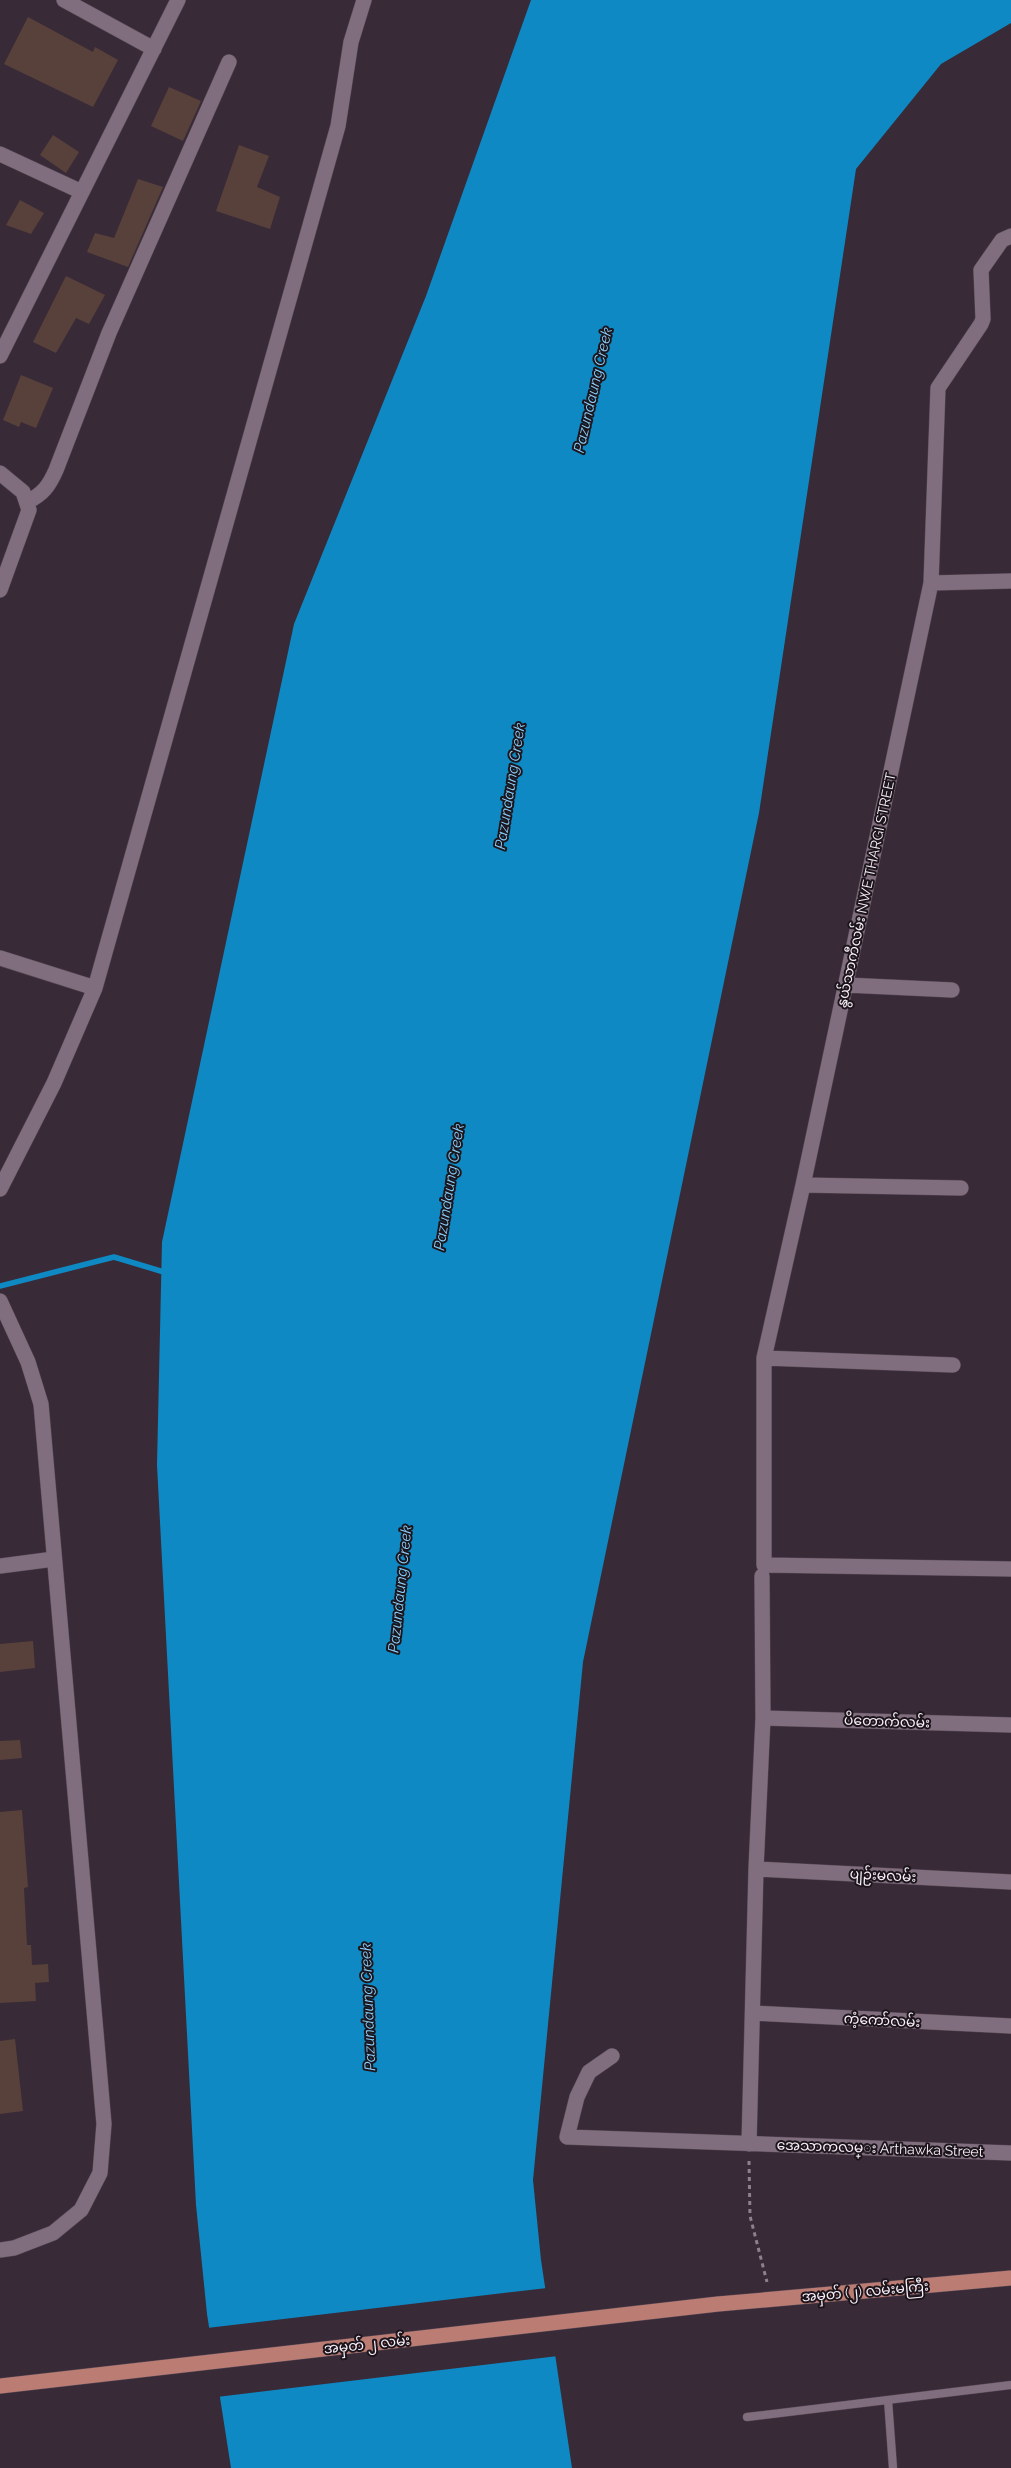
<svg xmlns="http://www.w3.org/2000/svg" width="1011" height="2468" font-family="Raleway,'Noto Sans Myanmar',sans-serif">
<rect width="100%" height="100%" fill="#392a38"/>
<path fill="#0f89c3" d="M 531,0 L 1011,0 L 1011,23 L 941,64 L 856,169 L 759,813 L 583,1662 L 533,2180 L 541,2260 L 572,2468 L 231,2468 L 207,2314 L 196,2205 L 157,1465 L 162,1242 L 294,624 L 426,296 Z"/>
<path fill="#392a38" d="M 547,2288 L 558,2356 L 217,2397 L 207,2328 Z"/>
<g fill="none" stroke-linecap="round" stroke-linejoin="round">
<path stroke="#0f89c3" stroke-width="5.5" d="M 0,1286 L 114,1257 L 167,1273"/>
</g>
<path fill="#58413b" d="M 28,17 L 93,52 L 95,47 L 118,60 L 93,107 L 4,64 Z
M 169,87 L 201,101 L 183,141 L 151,126 Z
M 53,135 L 79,152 L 66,173 L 40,155 Z
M 239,145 L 269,156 L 257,187 L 280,197 L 270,229 L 216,211 Z
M 138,179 L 163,187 L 128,267 L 87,252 L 95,233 L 114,238 Z
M 20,200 L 44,213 L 31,234 L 6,225 Z
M 66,276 L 105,295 L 89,324 L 76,318 L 56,353 L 33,342 Z
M 21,375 L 53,388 L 36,428 L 21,422 L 19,427 L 3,420 Z
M 33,1641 L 35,1668 L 0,1672 L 0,1644 Z
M 20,1740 L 22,1758 L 0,1760 L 0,1741 Z
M 22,1810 L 28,1887 L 24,1888 L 27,1945 L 31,1945 L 32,1965 L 48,1964 L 49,1982 L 35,1983 L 36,2001 L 0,2003 L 0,1812 Z
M 15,2039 L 23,2111 L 0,2114 L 0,2041 Z"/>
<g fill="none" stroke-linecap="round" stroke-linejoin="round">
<g stroke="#544753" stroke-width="9">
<path id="lane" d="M 888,2400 L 893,2468
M 747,2417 L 1011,2385"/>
</g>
<g stroke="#544753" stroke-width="16">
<path id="street" d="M 64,0 L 154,49
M 0,154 L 82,192
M 1011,236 L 1002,240 L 981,270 L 983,319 L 981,324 L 938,388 L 931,583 L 803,1185 L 764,1358 L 764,1565 L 1011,1569
M 0,356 L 178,0
M 0,473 L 23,492 L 29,510 L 0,590
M 27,502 C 43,494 49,486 56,470 L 109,333 L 229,62
M 931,583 L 1011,581
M 0,958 L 95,988
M 846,985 L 952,990
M 803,1185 L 961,1188
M 0,1189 L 54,1083 L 95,988 L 338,126 L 351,42 L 364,0
M 0,1301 L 28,1362 L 41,1404 L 104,2124 L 100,2173 L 81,2210 L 53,2233 L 14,2248 L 0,2250
M 764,1358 L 953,1365
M 0,1566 L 54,1559
M 763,1718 L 1011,1725
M 756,1869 L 1011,1882
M 754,2013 L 1011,2026
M 612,2056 L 589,2072 L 577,2097 L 567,2137 L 1011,2153
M 749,2144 L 756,1869 L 763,1718 L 762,1576"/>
</g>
<g stroke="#544753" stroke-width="16">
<path id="primary" d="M 0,2386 L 718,2304 L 1011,2278"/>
</g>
<path stroke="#8e818d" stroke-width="3" stroke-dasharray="4 4" stroke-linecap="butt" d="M 749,2161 L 750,2216 L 767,2282"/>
<use href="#lane" stroke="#806e7e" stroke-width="8"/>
<use href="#street" stroke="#806e7e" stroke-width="15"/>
<use href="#primary" stroke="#bb7c73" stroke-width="15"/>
</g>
<g text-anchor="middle" stroke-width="4" stroke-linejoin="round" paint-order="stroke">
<g font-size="14" fill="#f9eff8" stroke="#1c151c">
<text transform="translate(866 890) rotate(-78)" y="5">နွယ်သာကီလမ်း NWE THARGI STREET</text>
<text transform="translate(887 1721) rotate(2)" y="5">ပိတောက်လမ်း</text>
<text transform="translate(883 1875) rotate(3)" y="5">ပျဉ်းမလမ်း</text>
<text transform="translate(882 2020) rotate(3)" y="5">ကံ့ကော်လမ်း</text>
<text transform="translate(880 2148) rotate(2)" y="5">အေသာကလမ္း Arthawka Street</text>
<text transform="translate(865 2291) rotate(-5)" y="5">အမှတ် (၂) လမ်းမကြီး</text>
<text transform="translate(367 2344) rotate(-6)" y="5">အမှတ် ၂ လမ်း</text>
</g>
<g font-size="15" font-style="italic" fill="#89d0fd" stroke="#1c151c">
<text transform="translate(593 390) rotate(-77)" y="5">Pazundaung Creek</text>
<text transform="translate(510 786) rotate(-81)" y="5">Pazundaung Creek</text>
<text transform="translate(449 1187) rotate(-81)" y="5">Pazundaung Creek</text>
<text transform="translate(400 1589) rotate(-84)" y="5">Pazundaung Creek</text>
<text transform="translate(368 2007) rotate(-92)" y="5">Pazundaung Creek</text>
</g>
</g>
</svg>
